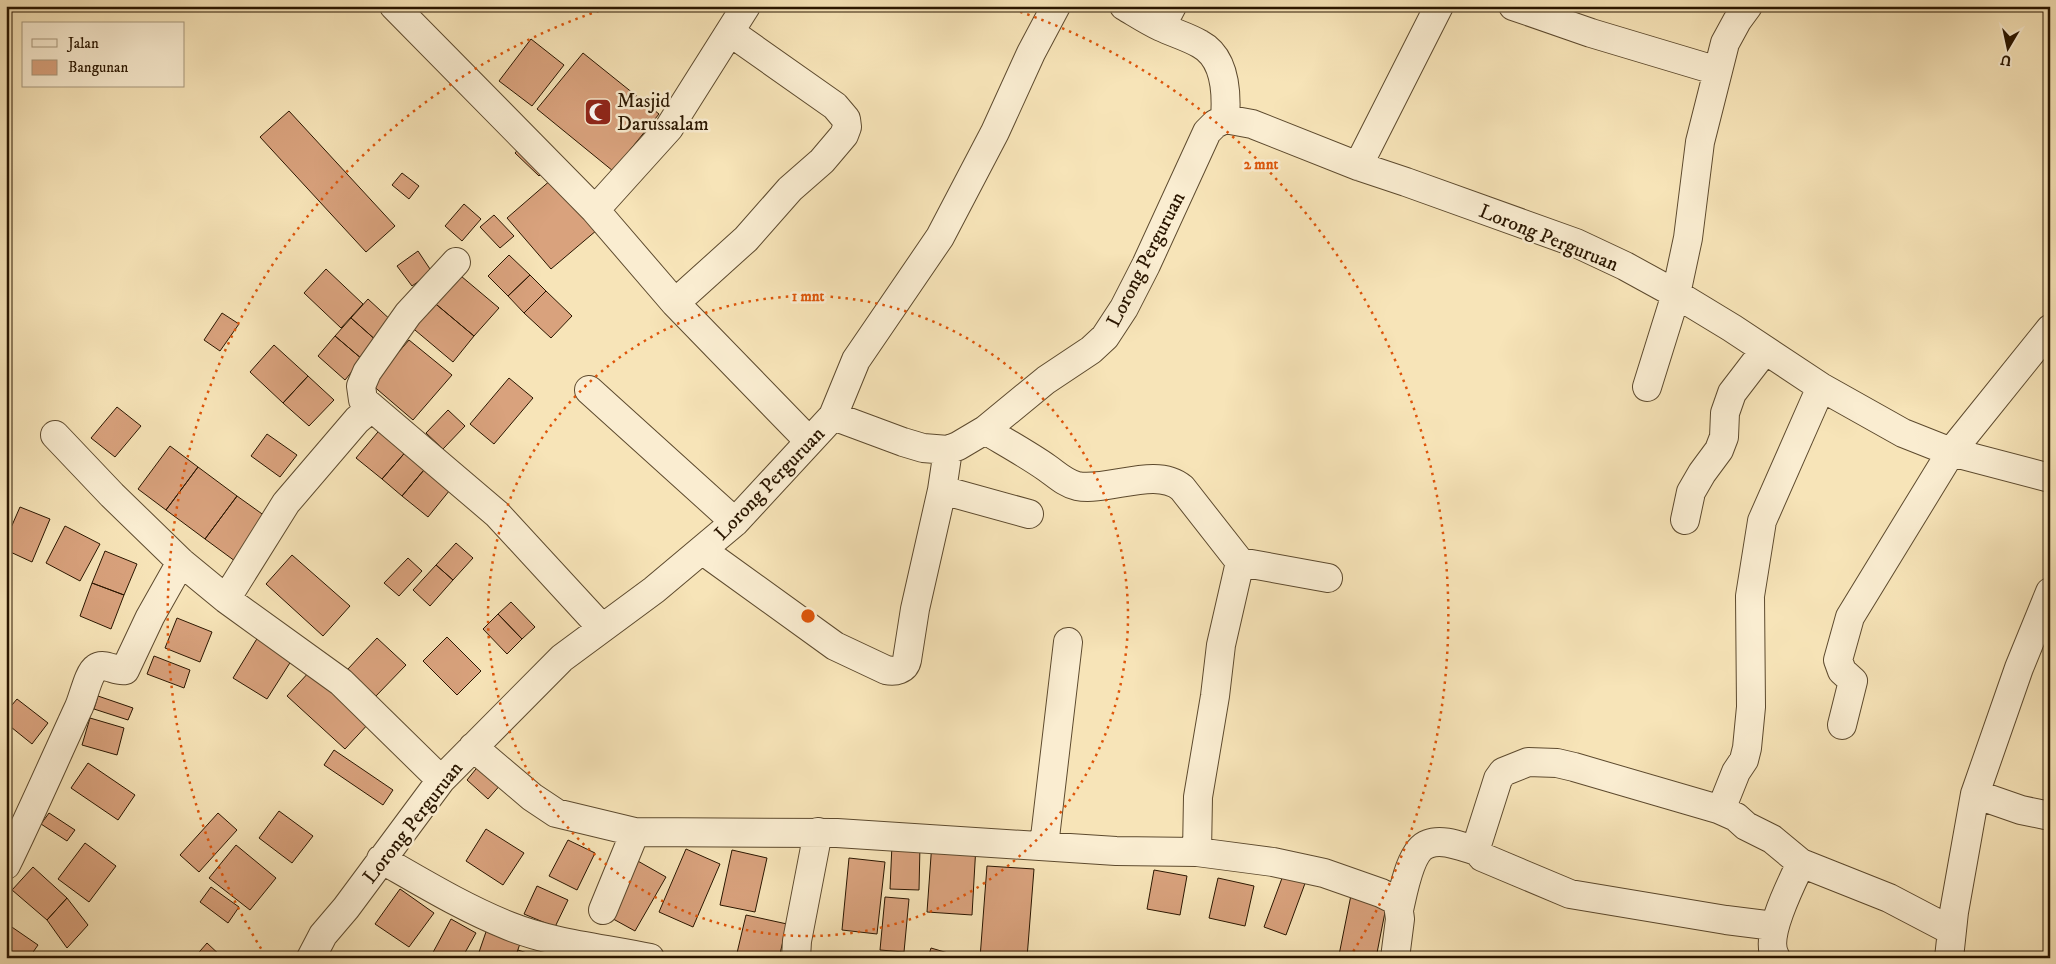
<svg xmlns="http://www.w3.org/2000/svg" width="2056" height="964" font-family="'IM FELL DW Pica',serif">
<rect width="100%" height="100%" fill="#f7e4b8"/>
<filter id="stains"><feTurbulence type="fractalNoise" baseFrequency=".004" numOctaves="4"/><feColorMatrix values="0 0 0 0 .2 0 0 0 0 .09 0 0 0 0 .02 0 0 0 .5 -.17"/></filter>
<radialGradient id="worn" r=".72"><stop offset=".6" stop-color="#630" stop-opacity="0"/><stop offset="1" stop-color="#630" stop-opacity=".3"/></radialGradient>
<path fill="#d9a27d" stroke="#2a1600" d="M 531,39 L 564,65 L 532,106 L 499,81 Z
M 583,53 L 659,114 L 613,171 L 537,109 Z
M 289,111 L 395,226 L 366,252 L 260,137 Z
M 522,145 L 547,168 L 539,176 L 515,153 Z
M 402,173 L 419,186 L 409,199 L 392,185 Z
M 552,179 L 597,230 L 551,269 L 507,218 Z
M 464,204 L 481,219 L 462,241 L 445,226 Z
M 494,215 L 514,236 L 500,248 L 480,227 Z
M 418,251 L 432,272 L 412,286 L 397,266 Z
M 509,255 L 530,275 L 508,296 L 488,276 Z
M 326,269 L 363,304 L 341,328 L 304,293 Z
M 455,271 L 499,308 L 474,336 L 431,300 Z
M 530,275 L 546,291 L 524,313 L 508,296 Z
M 546,291 L 572,316 L 551,338 L 524,313 Z
M 368,299 L 394,323 L 378,342 L 351,318 Z
M 431,300 L 474,336 L 453,362 L 409,325 Z
M 222,313 L 239,324 L 220,351 L 204,340 Z
M 351,318 L 378,342 L 362,359 L 335,336 Z
M 335,336 L 362,359 L 345,380 L 318,356 Z
M 409,340 L 452,375 L 413,420 L 371,384 Z
M 274,345 L 308,376 L 283,403 L 250,372 Z
M 308,376 L 334,400 L 309,426 L 283,403 Z
M 509,378 L 533,398 L 494,444 L 470,424 Z
M 117,407 L 141,426 L 115,457 L 91,438 Z
M 448,410 L 465,426 L 443,449 L 426,433 Z
M 383,426 L 409,448 L 382,479 L 356,458 Z
M 267,434 L 297,455 L 280,477 L 251,456 Z
M 170,446 L 198,467 L 166,510 L 138,489 Z
M 409,448 L 429,464 L 402,496 L 382,479 Z
M 429,464 L 454,485 L 428,517 L 402,496 Z
M 198,467 L 237,496 L 205,539 L 166,510 Z
M 237,496 L 272,521 L 239,564 L 205,539 Z
M 20,507 L 50,519 L 32,562 L 6,550 L 6,539 Z
M 65,526 L 100,544 L 80,581 L 46,563 Z
M 456,543 L 473,558 L 453,580 L 436,565 Z
M 105,551 L 137,564 L 124,595 L 92,583 Z
M 292,555 L 350,606 L 323,636 L 266,584 Z
M 408,558 L 422,571 L 399,596 L 384,583 Z
M 436,565 L 453,580 L 430,606 L 413,590 Z
M 92,583 L 124,595 L 111,629 L 80,616 Z
M 511,602 L 535,627 L 522,639 L 498,614 Z
M 498,614 L 522,639 L 507,654 L 483,629 Z
M 177,618 L 212,632 L 200,662 L 165,648 Z
M 258,637 L 293,658 L 267,699 L 233,678 Z
M 447,637 L 481,671 L 457,695 L 423,661 Z
M 377,638 L 406,665 L 375,697 L 347,670 Z
M 154,656 L 190,670 L 184,688 L 147,674 Z
M 311,670 L 370,722 L 345,749 L 287,696 Z
M 98,696 L 133,708 L 128,720 L 94,709 Z
M 17,699 L 48,723 L 32,744 L 6,723 L 6,712 Z
M 90,718 L 124,728 L 117,755 L 82,745 Z
M 334,750 L 393,790 L 383,805 L 324,765 Z
M 88,763 L 135,795 L 118,820 L 71,788 Z
M 480,764 L 502,783 L 488,799 L 467,780 Z
M 279,811 L 313,836 L 292,863 L 259,838 Z
M 49,813 L 75,830 L 67,841 L 41,824 Z
M 218,813 L 237,830 L 199,872 L 180,855 Z
M 486,829 L 524,853 L 503,885 L 466,861 Z
M 568,840 L 595,853 L 577,890 L 549,876 Z
M 932,842 L 976,845 L 972,915 L 927,912 Z
M 85,843 L 116,866 L 89,902 L 58,879 Z
M 892,844 L 920,845 L 919,890 L 890,889 Z
M 236,845 L 276,878 L 250,910 L 209,878 Z
M 686,849 L 720,864 L 693,927 L 659,912 Z
M 732,850 L 767,858 L 755,912 L 720,905 Z
M 849,858 L 885,862 L 877,934 L 842,930 Z
M 636,860 L 666,877 L 635,931 L 606,915 Z
M 987,866 L 1034,869 L 1027,958 L 980,958 Z
M 33,867 L 67,898 L 47,920 L 12,890 Z
M 1154,870 L 1187,876 L 1180,915 L 1147,909 Z
M 1285,870 L 1307,878 L 1286,935 L 1264,927 Z
M 1218,878 L 1254,886 L 1245,926 L 1209,918 Z
M 537,886 L 568,900 L 555,927 L 524,914 Z
M 211,887 L 239,907 L 228,923 L 200,902 Z
M 400,889 L 434,913 L 409,947 L 375,924 Z
M 1351,895 L 1387,902 L 1376,958 L 1355,958 L 1339,955 Z
M 885,897 L 909,899 L 904,952 L 880,950 Z
M 67,898 L 88,925 L 67,948 L 47,920 Z
M 746,915 L 787,924 L 779,958 L 760,958 L 737,953 Z
M 451,919 L 476,933 L 462,958 L 430,958 Z
M 6,923 L 38,945 L 29,958 L 6,958 Z
M 488,926 L 522,938 L 515,958 L 477,958 Z
M 207,943 L 223,958 L 194,958 Z
M 931,948 L 965,958 L 928,958 Z
M 518,950 L 542,958 L 515,958 Z"/>
<g fill="none" stroke-linecap="round" stroke-linejoin="round">
<g stroke="#5d4a2e" stroke-width="30">
<path id="minor" d="M 394,6 L 595,210 L 675,303 L 809,441
M 1124,6 C 1136,13 1148,21 1161,27 C 1174,33 1188,37 1200,44 C 1226,58 1227,93 1225,119
M 1513,6 L 1591,33 L 1718,71
M 1161,27 L 1172,6
M 1358,166 L 1439,6
M 595,210 L 669,128 L 746,6
M 456,262 L 408,314 L 367,372 L 361,386 L 363,400 L 497,514 L 602,628
M 675,303 L 746,239 L 790,189 L 822,161 L 844,135 L 847,127 L 846,119 L 835,106 L 730,32
M 1647,387 L 1676,294 L 1688,238 L 1700,142 L 1725,43 L 1737,21 L 1748,6
M 589,390 L 735,522
M 833,416 L 856,360 L 940,237 L 995,132 L 1031,53 L 1056,6
M 985,430 C 1005,442 1027,454 1047,468 C 1057,475 1065,483 1077,486 C 1108,492 1156,466 1182,488 L 1240,562 L 1221,645 L 1215,696 L 1198,797 L 1197,852
M 55,435 L 112,495 L 181,562 L 226,599 L 341,682 L 441,780
M 942,490 L 1029,514
M 1685,520 L 1691,492 L 1702,473 L 1719,450 L 1724,437 L 1725,413 L 1732,393 L 1765,350
M 702,550 L 835,646 L 886,670 C 895,672 905,670 907,660 L 915,609 L 942,490 L 948,450
M 1240,562 L 1328,578
M 2050,592 L 2019,668 L 1975,794 L 2021,810 L 2050,816
M 226,599 L 286,503 L 357,420 L 371,408
M 1842,725 L 1853,681 L 1842,671 L 1838,660 L 1850,617 L 1951,452 L 2050,329
M 473,747 L 532,797 L 556,813 L 635,832 L 837,833 L 1116,851 L 1197,852 L 1273,862 L 1324,873 L 1381,893 L 1393,899 L 1398,904 L 1400,919 L 1395,958
M 1718,809 L 1574,767 L 1557,763 L 1528,762 L 1503,772 L 1498,779 L 1476,848 L 1482,857 L 1570,894 L 1726,920 L 1774,926
M 1044,846 L 1068,642
M 381,859 C 423,883 464,908 509,926 C 554,944 603,948 650,958
M 1801,863 L 1889,898 L 1952,931
M 6,865 C 31,814 54,761 78,709 C 83,700 88,673 96,668 C 104,662 116,672 125,670 L 150,617 L 181,562
M 603,910 L 635,832
M 1399,910 C 1403,893 1410,850 1428,844 C 1443,838 1462,847 1477,851
M 311,958 L 323,935 L 346,908 L 441,780 L 562,658 L 654,590 L 735,522 L 833,416 L 903,442 L 923,448 L 948,450 L 958,446 L 985,430 L 1046,380 L 1091,350 L 1105,337 L 1124,308 L 1146,265 L 1207,132 L 1215,124 L 1225,119 L 1252,124 L 1358,166 L 1406,182 L 1576,243 L 1625,266 L 1676,294 L 1732,328 L 1821,387 L 1903,433 L 1951,452 L 2050,478
M 796,958 L 797,941 L 818,832
M 1776,958 C 1763,938 1791,884 1801,863 L 1772,839 L 1746,826 L 1736,817 L 1718,809 L 1724,802 L 1736,772 L 1744,760 L 1747,748 L 1751,707 L 1750,596 L 1762,521 L 1821,387
M 1949,958 L 1954,912 L 1975,794"/>
</g>
<use href="#minor" stroke="#faedd1" stroke-width="28"/>
</g>
<g fill="none" stroke="#de560b" stroke-width="2.5" stroke-dasharray="2.5 5">
<circle cx="808" cy="616" r="320"/>
<path d="M265 955A640 640 0 0 1 610 7M1006 7A640 640 0 0 1 1351 955"/>
</g>
<defs>
<g id="mosque-square" transform="scale(1.4375)"><rect x="-9" y="-9" width="18" height="18" rx="4" fill="#8f2418" stroke="#faedd1"/><path d="M3.5-4.9A6 6 0 1 0 3.5 4.9A5 5 0 1 1 3.5-4.9Z" fill="#fff"/></g>
</defs>
<g fill-rule="evenodd">
<use href="#mosque-square" x="598" y="112"/>
</g>
<g text-anchor="middle" stroke-width="5" stroke-linejoin="round" paint-order="stroke">
<g font-size="20" fill="#2a1600" stroke="#faedd1" text-anchor="start">
<text x="617" y="107">Masjid<tspan x="617" dy="23">Darussalam</tspan></text>
</g>
<g font-size="20" fill="#2a1600" stroke="#faedd1">
<text transform="translate(1549 237) rotate(22)" y="7">Lorong Perguruan</text>
<text transform="translate(1145 259) rotate(-63)" y="7">Lorong Perguruan</text>
<text transform="translate(769 483) rotate(-46)" y="7">Lorong Perguruan</text>
<text transform="translate(412 822) rotate(-52)" y="7">Lorong Perguruan</text>
</g>
</g>
<circle cx="808" cy="616" r="8" fill="#de560b" stroke="#faedd1" stroke-width="2.5"/>
<g font-size="15" text-anchor="middle" font-weight="bold" fill="#de560b" stroke="#faedd1" stroke-width="5" stroke-linejoin="round" paint-order="stroke">
<text x="1261" y="169">2 mnt</text>
<text x="808" y="301">1 mnt</text>
</g>
<rect width="2056" height="964" fill="none" stroke="#f7e4b8" stroke-width="25"/>
<rect x="8" y="8" width="2041" height="949" fill="none" stroke="#2a1600" stroke-width="2.5"/>
<rect x="12" y="12" width="2031" height="939" fill="none" stroke="#2a1600"/>
<rect x="22" y="22" width="162" height="65" fill="#faedd1" stroke="#a7977d"/>
<rect x="32" y="39" width="25" height="8" fill="#faedd1" stroke="#a7977d"/>
<text x="68" y="48" font-size="15" fill="#2a1600">Jalan</text>
<rect x="32" y="60" width="25" height="15" fill="#d9a27d" stroke="#a7977d"/>
<text x="68" y="72" font-size="15" fill="#2a1600">Bangunan</text>
<g transform="translate(2008 48) rotate(189)" stroke="#faedd1" stroke-width="4" paint-order="stroke">
<path d="M0-4L9 19L0 12L-9 19Z" fill="#2a1600"/>
<text y="-8" font-size="14" font-weight="bold" text-anchor="middle" fill="#2a1600">U</text>
</g>
<rect width="100%" height="100%" filter="url(#stains)"/>
<rect width="100%" height="100%" fill="url(#worn)"/>
</svg>
